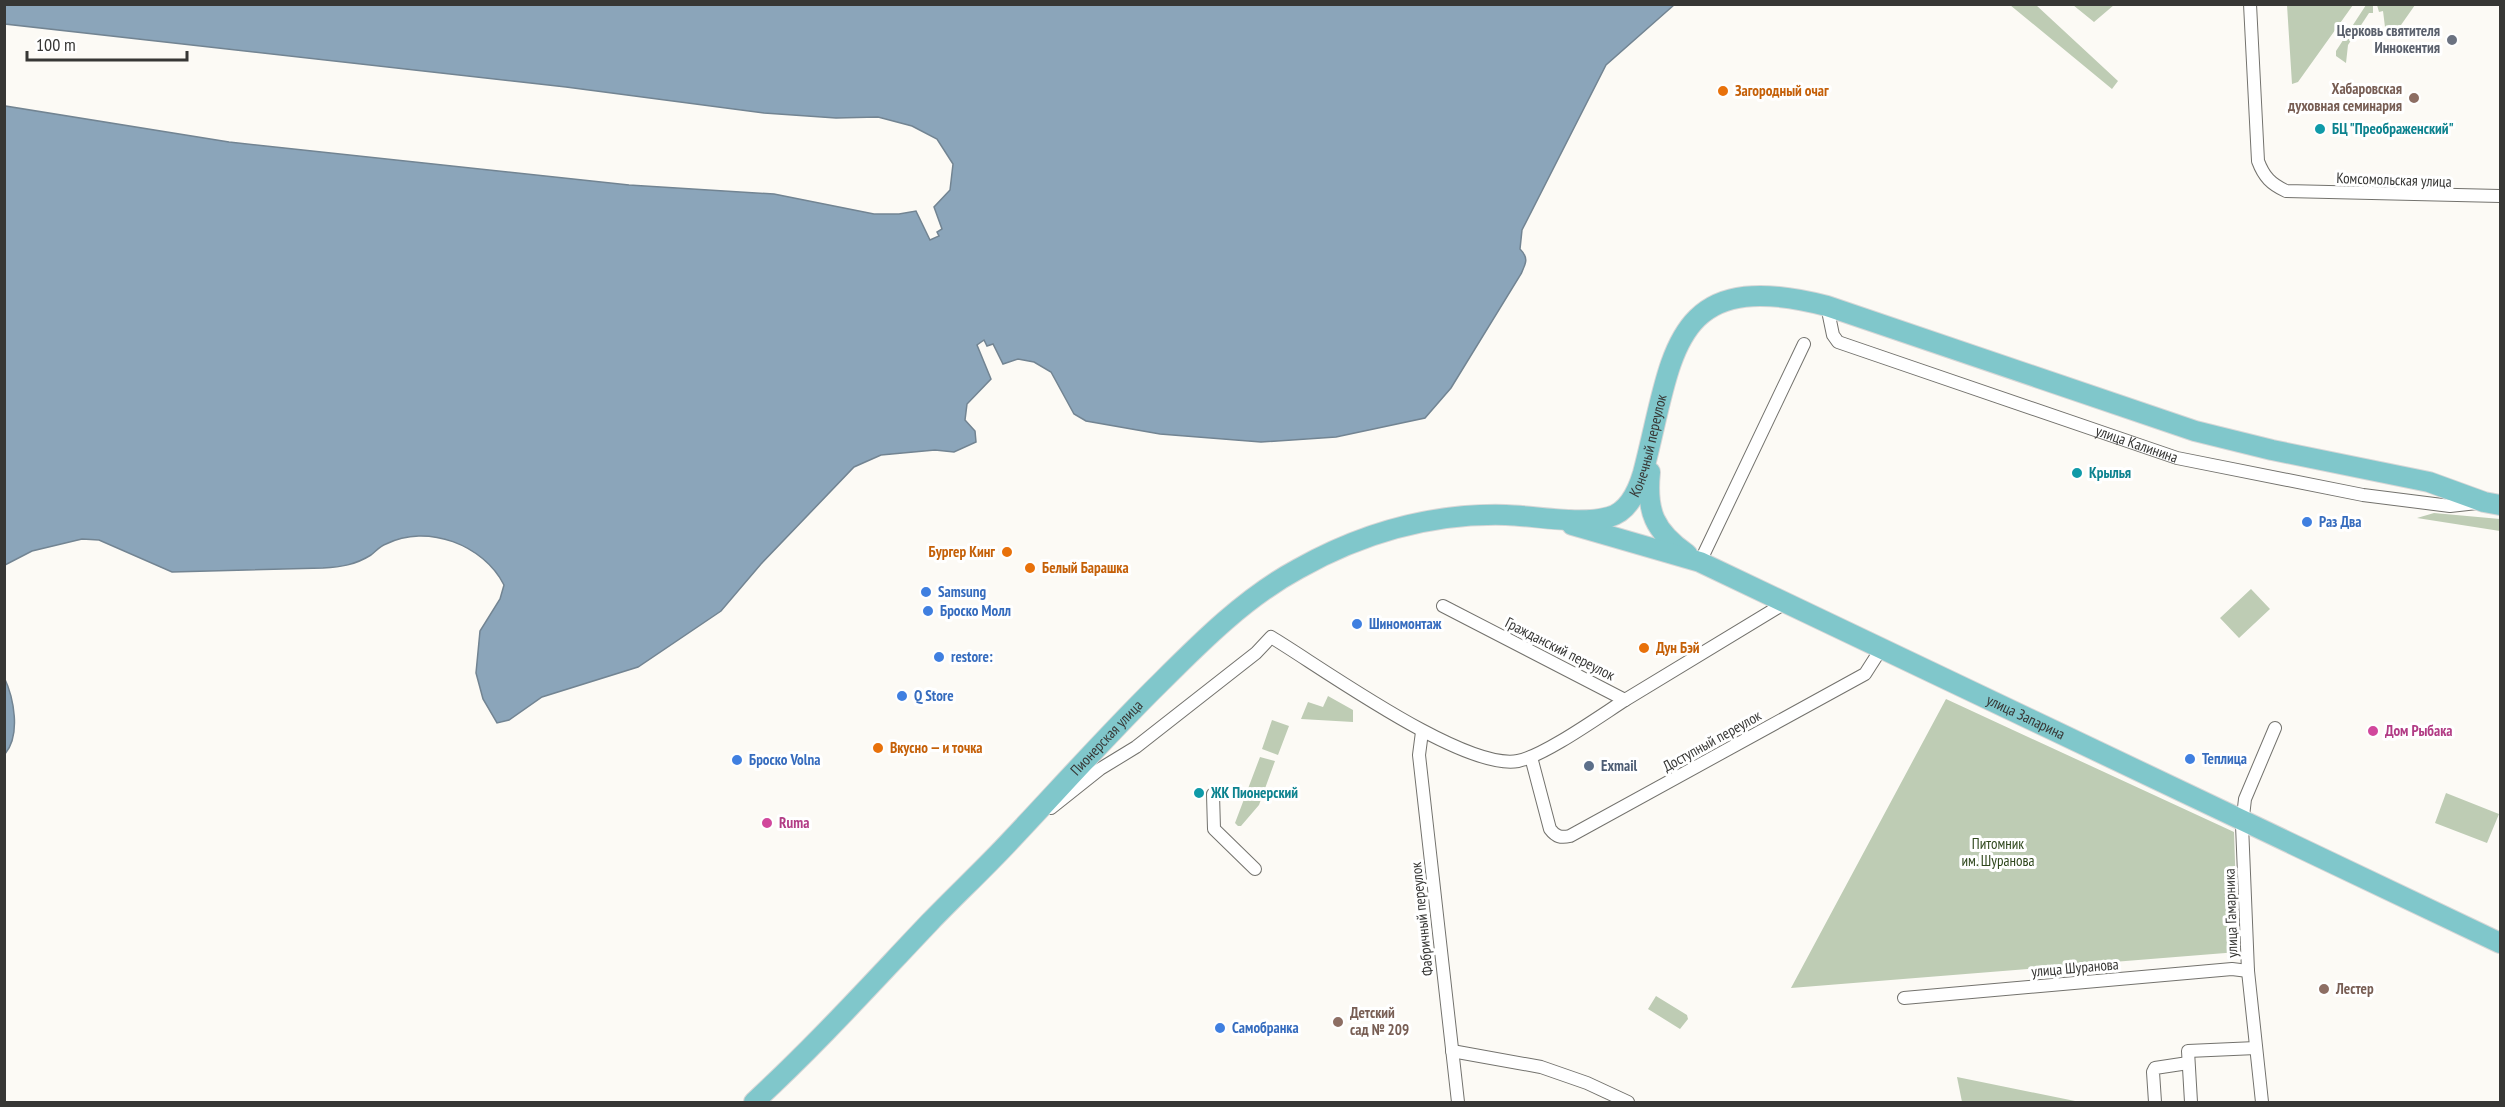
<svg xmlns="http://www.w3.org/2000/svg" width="2505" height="1107" font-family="'PT Sans Narrow',sans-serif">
<rect width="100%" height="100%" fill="#fcfaf5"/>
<path fill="#beccb4" d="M 2010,5 L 2036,5 L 2118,81 L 2112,89 Z
M 2073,5 L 2114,5 L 2094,22 Z
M 2287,5 L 2353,5 L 2298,82 L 2292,84 Z
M 2366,5 L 2373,5 L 2373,13 L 2369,13 L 2348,45 L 2346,63 L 2336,56 L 2336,51 Z
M 2377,5 L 2377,4 L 2415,5 L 2401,25 L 2385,27 L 2383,11 L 2379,12 Z
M 2434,513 L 2500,519 L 2500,531 L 2417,518 Z
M 2251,589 L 2270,609 L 2239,638 L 2220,618 Z
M 1328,696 L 1353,710 L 1353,722 L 1301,719 L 1308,702 L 1323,707 Z
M 1946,699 L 2234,832 L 2238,952 L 1791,988 Z
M 1272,720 L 1289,726 L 1278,755 L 1262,749 Z
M 1260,757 L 1275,761 L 1259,805 L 1241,826 L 1238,826 L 1235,823 Z
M 2446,793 L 2499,814 L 2487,843 L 2435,823 Z
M 1656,996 L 1687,1015 L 1688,1019 L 1680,1029 L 1648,1009 Z
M 1957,1077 L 2080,1102 L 1962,1102 Z"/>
<path fill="#8ba5ba" stroke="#728492" stroke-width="1.5" d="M 5,4 L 1674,4 L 1674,5 L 1606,65 L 1522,230 L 1520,249 C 1529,258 1526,263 1521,274 L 1451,388 L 1425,418 L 1336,437 L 1261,442 L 1160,434 L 1086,421 L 1074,414 L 1051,372 L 1034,362 L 1018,359 L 1003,364 L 993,344 L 987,346 L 984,340 L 977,345 L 991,379 L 967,404 L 965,420 L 975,431 L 976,442 L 954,452 L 935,450 L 881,455 L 854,467 L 761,564 L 721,611 L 638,667 L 542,697 L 509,720 L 497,723 L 483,699 L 476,673 L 480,631 L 500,599 L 504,585 C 484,545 427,523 386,544 C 380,546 376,551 371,555 C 355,565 341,567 323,568 L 172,572 L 99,540 L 82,539 L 32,551 L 5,565 L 5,106 L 229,142 L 629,185 L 774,194 L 874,214 L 899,214 L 916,211 L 930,240 L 939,236 L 937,232 L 942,229 L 934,207 L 950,190 L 953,164 L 937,139 L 912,126 L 878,117 L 836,118 L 764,113 L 566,87 L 5,24 Z
M 4,677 C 14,698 21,735 5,754 Z"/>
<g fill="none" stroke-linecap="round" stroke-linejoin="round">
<g stroke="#73726d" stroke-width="14">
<g id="minor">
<path d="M 2250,4 L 2258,161 C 2264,177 2271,184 2286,191 L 2500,196"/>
<path id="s1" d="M 1827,306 L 1833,335 L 1838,342 L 2177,458 L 2363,495 L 2450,506 L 2477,503"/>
<path d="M 1700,562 L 1804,344"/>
<path d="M 1443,606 L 1625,700 L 1785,603"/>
<path d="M 1422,732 L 1419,755 L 1458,1102"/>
<path d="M 1531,757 L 1550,829 C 1556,837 1561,838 1570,836 L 1865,674 L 1881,649"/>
<path d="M 1213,794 L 1214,829 L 1255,869"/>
<path d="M 1051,808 L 1100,769 L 1136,747 L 1256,653 L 1271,637 C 1321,667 1464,771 1518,761 C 1544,756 1600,716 1625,700"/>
<path d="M 1904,998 L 2232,969 L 2248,971"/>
<path d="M 1452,1051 L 1541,1067 L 1587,1083 L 1628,1102"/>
<path d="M 2155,1102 L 2153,1072 L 2155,1068 L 2188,1063"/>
<path d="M 2191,1102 L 2188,1051 L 2256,1048"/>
<path d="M 2262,1102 L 2248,971 L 2242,825 L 2245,799 L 2275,728"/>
</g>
</g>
<g stroke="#d7d7d7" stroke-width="22">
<g id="primary">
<path d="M 1650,472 C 1646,511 1654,531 1687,554"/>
<path id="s2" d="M 1572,525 L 1700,562 L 2500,943"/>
<path id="s3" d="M 754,1102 C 816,1045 872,983 930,922 C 957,894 985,868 1011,840 C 1061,787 1109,733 1161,682 C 1202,641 1246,597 1298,569 C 1362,533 1433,513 1506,515 C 1537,516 1580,525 1609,517 C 1628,512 1638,490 1643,473 C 1674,355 1669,265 1827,306 L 2195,431 L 2272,450 L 2429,482 L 2484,502 L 2500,505"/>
</g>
</g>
<use href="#minor" stroke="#fff" stroke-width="12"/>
<use href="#primary" stroke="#80c7cb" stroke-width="20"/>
</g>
<circle fill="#6b7280" stroke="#fff" stroke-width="2" cx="2452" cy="40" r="6"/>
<g fill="#e8710a" stroke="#fff" stroke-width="2">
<circle cx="1723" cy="91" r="6"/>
<circle cx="1007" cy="552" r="6"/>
<circle cx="1030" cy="568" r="6"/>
<circle cx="1644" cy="648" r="6"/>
<circle cx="878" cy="748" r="6"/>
</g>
<g fill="#8d6e63" stroke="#fff" stroke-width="2">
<circle cx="2414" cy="98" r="6"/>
<circle cx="2324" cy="989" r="6"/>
<circle cx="1338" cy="1022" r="6"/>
</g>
<g fill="#0f9aa8" stroke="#fff" stroke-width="2">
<circle cx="2320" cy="129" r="6"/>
<circle cx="2077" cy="473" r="6"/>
<circle cx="1199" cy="793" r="6"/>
</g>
<g fill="#3f7fe0" stroke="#fff" stroke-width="2">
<circle cx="2307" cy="522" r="6"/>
<circle cx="926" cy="592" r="6"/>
<circle cx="928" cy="611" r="6"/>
<circle cx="1357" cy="624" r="6"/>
<circle cx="939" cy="657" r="6"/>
<circle cx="902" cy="696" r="6"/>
<circle cx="2190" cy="759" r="6"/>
<circle cx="737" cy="760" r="6"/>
<circle cx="1220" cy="1028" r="6"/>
</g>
<g fill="#d1479c" stroke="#fff" stroke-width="2">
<circle cx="2373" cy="731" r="6"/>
<circle cx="767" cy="823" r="6"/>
</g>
<circle fill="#5c6f8a" stroke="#fff" stroke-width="2" cx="1589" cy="766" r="6"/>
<g text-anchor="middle" stroke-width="6" stroke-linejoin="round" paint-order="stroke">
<g font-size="15" font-weight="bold" fill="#5b616d" stroke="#fff" text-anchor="end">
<text x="2440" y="36">Церковь святителя<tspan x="2440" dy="17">Иннокентия</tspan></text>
</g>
<g font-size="15" font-weight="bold" fill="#785e54" stroke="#fff" text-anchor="start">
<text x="2402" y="94" text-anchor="end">Хабаровская<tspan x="2402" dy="17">духовная семинария</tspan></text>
<text x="2336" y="994">Лестер</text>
<text x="1350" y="1018">Детский<tspan x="1350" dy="17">сад № 209</tspan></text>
</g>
<g font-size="15" font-weight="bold" fill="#c56008" stroke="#fff" text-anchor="start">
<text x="1735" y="96">Загородный очаг</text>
<text x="995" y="557" text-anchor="end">Бургер Кинг</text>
<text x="1042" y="573">Белый Барашка</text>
<text x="1656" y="653">Дун Бэй</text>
<text x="890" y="753">Вкусно — и точка</text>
</g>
<g font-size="15" font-weight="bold" fill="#0d838f" stroke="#fff" text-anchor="start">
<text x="2332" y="134">БЦ "Преображенский"</text>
<text x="2089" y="478">Крылья</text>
<text x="1211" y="798">ЖК Пионерский</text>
</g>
<g font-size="15" fill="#373735" stroke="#fff">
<text transform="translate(2394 180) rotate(2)" y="5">Комсомольская улица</text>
<text dy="5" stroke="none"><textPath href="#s1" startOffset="354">улица Калинина</textPath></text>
<text dy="5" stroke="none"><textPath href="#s3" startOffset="1170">Конечный переулок</textPath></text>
<text transform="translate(1560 649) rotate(27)" y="5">Гражданский переулок</text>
<text dy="5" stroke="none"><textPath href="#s2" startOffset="494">улица Запарина</textPath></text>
<text dy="5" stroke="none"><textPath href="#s3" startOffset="507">Пионерская улица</textPath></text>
<text transform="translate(1712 741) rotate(-29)" y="5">Доступный переулок</text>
<text transform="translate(2231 913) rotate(-92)" y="5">улица Гамарника</text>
<text transform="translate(1422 919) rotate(-96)" y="5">Фабричный переулок</text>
<text transform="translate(2075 968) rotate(-5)" y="5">улица Шуранова</text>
</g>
<g font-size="15" font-weight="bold" fill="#366cbe" stroke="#fff" text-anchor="start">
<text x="2319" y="527">Раз Два</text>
<text x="938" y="597">Samsung</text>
<text x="940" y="616">Броско Молл</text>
<text x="1369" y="629">Шиномонтаж</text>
<text x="951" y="662">restore:</text>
<text x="914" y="701">Q Store</text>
<text x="2202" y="764">Теплица</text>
<text x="749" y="765">Броско Volna</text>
<text x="1232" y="1033">Самобранка</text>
</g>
<g font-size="15" font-weight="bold" fill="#b23c85" stroke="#fff" text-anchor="start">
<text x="2385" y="736">Дом Рыбака</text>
<text x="779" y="828">Ruma</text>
</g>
<g font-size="15" font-weight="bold" fill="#4e5e75" stroke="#fff" text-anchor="start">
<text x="1601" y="771">Exmail</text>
</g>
<g font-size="15" fill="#2f471c" stroke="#fff">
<text x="1998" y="849">Питомник<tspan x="1998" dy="17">им. Шуранова</tspan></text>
</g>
</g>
<rect width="2505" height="1107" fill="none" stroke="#373735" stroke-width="12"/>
<path d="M27 51v9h160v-9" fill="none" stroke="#373735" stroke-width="3"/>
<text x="36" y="51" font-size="18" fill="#373735" stroke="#ffffff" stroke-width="4.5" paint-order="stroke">100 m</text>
</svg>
